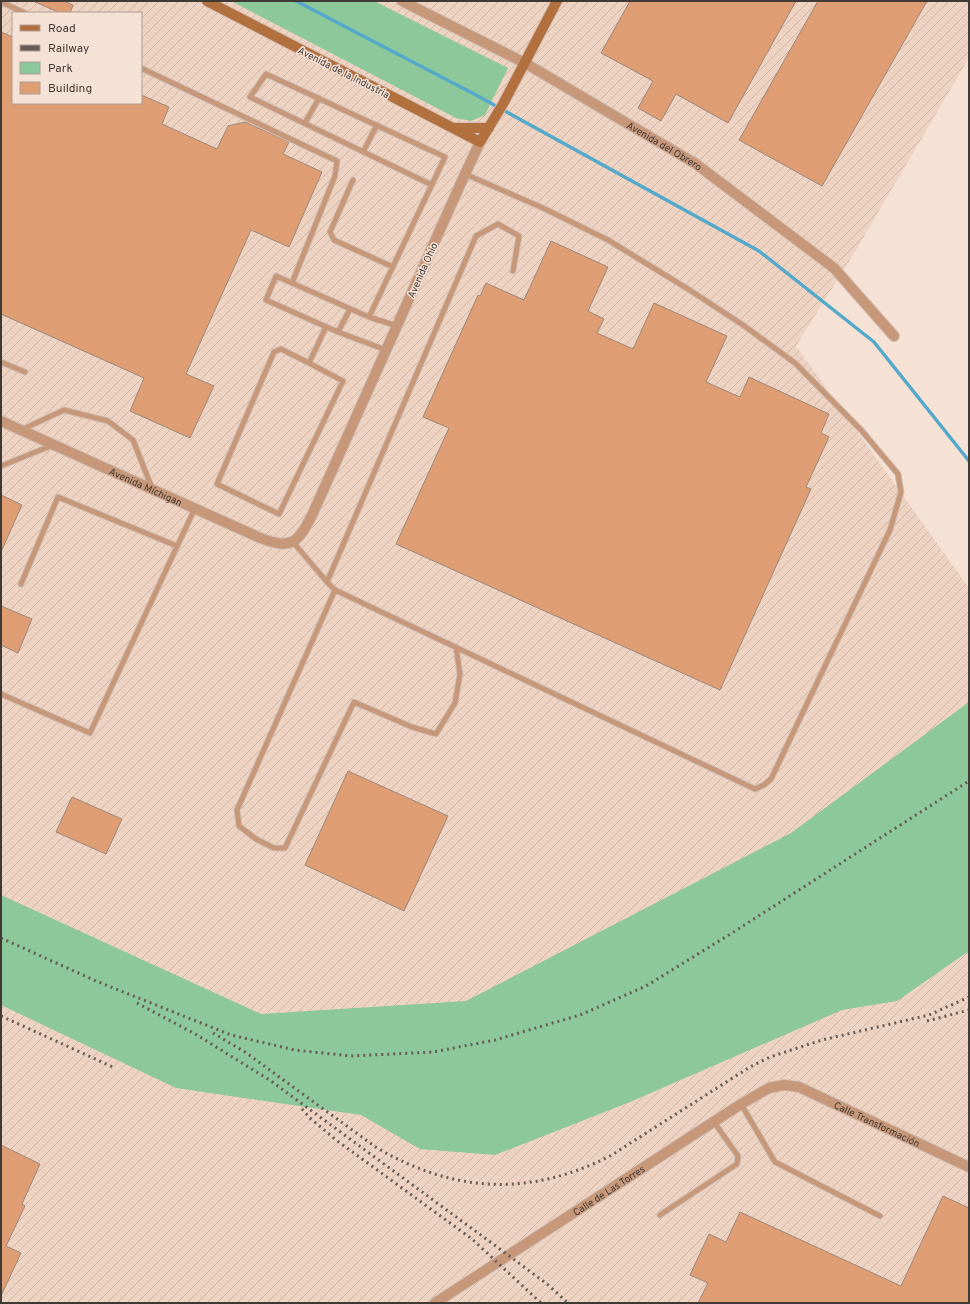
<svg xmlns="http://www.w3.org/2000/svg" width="970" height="1304" font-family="Overpass,sans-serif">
<defs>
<pattern id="industrial-furrows" width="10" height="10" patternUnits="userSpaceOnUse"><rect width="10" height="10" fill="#efd3c2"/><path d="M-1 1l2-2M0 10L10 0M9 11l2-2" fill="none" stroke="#ceb6a7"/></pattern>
</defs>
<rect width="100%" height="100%" fill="#f6e1d5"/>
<path fill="url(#industrial-furrows)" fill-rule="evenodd" d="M 1,1 L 969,1 L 969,58 L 853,255 L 796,346 L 969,588 L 969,1303 L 1,1303 ZM 13,13 L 141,13 L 141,103 L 13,103 Z"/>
<path fill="#8cc89a" d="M 231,1 L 374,1 L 508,68 L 485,115 L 471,121 L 456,118 Z
M 969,702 L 969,951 L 897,1001 L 842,1010 L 630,1102 L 495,1155 L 420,1149 L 361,1115 L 176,1088 L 1,1005 L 1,895 L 261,1014 L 466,1001 L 791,833 Z"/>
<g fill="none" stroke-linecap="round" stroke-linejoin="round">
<path stroke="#54a9cb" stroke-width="3.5" d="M 296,1 L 476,95 L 759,251 L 874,342 L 969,461"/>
</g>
<path fill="#de9d73" stroke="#9b887c" d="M 33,1 L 64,1 L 73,5 L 70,13 L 60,13 Z
M 630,1 L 796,1 L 728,123 L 676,94 L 661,121 L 638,108 L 653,81 L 601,53 Z
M 818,1 L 927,1 L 822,186 L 739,140 Z
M 1,32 L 13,37 L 13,103 L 141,103 L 141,95 L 169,107 L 162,124 L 217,149 L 228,126 L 245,122 L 289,142 L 283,154 L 322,172 L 289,247 L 251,230 L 186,374 L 214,386 L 190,438 L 130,411 L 144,378 L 1,314 Z
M 551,241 L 608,267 L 588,311 L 604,319 L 597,333 L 633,349 L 654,303 L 727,336 L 706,382 L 740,397 L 749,377 L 829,414 L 821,433 L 829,437 L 806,487 L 811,489 L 720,690 L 396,544 L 449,428 L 423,417 L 478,295 L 480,296 L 486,283 L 524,300 Z
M 1,495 L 22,505 L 1,552 Z
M 1,606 L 32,619 L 18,653 L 1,645 Z
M 348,771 L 448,816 L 404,911 L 305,865 Z
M 72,797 L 122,819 L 106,854 L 56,832 Z
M 1,1145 L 40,1164 L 22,1204 L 25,1206 L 6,1246 L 21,1253 L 1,1296 Z
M 943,1196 L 969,1208 L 969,1303 L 698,1303 L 708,1283 L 690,1275 L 709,1234 L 726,1242 L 740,1212 L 901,1286 Z"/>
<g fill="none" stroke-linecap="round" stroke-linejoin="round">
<g stroke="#d2bfb5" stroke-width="7">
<path id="lane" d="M 1,2 L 25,13
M 141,68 L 337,161 L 335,176 L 292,283
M 305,123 L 319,98
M 363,152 L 377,125
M 353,180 L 330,232 L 334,240 L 393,267
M 369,317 L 445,157 L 266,74 L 250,97 L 432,185
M 338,332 L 350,309
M 386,350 L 338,332 L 266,300 L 276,276 L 369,317 L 397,326
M 1,362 L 25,372
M 309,363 L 343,381 L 279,514 L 217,484 L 274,352 L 281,349 L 309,363 L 326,327
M 21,430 L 64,410 L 108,421 L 133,440 L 152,488
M 1,466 L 53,445
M 293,542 L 327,582 L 335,590 L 755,789 L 764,785 L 771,779 L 890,530 L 901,492 L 898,474 L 862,431 L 795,363 L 743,325 L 688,289 L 608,240 L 543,208 L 465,174
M 327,582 L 476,236 L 498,224 L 519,236 L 513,271
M 21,584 L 58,497 L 177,546
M 335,590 L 237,810 L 239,826 L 256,839 L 274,848 L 285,848 L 354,702 L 412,727 L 436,734 L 455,703 L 460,674 L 456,647
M 1,694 L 90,733 L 195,508
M 741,1104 L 775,1162 L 880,1216
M 660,1215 L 737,1164 L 738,1156 L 714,1122"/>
</g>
<g stroke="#d2bfb5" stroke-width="12">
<g id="street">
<path id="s1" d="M 402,1 L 525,63 L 696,164 L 834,268 L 894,336"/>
<path id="s2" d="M 1,421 L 258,537 C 292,551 298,543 313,513 L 465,174 L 480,142"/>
<path id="s3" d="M 435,1303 L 741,1104 L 769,1088 L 784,1085 L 799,1087 L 969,1167"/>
</g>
</g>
<g stroke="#d2bfb5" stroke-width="12">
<path id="secondary" d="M 207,1 L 480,142 L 503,104 L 557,1
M 455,128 L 489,128"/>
</g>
<use href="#lane" stroke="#c69879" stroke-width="5"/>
<use href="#street" stroke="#c69879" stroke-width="10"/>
<use href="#secondary" stroke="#b2703f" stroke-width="10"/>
<path stroke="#675c55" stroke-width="3" stroke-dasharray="2 4" stroke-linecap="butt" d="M 1,938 L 96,981 L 231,1035 L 295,1050 L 351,1056 L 433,1052 L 495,1040 L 580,1015 L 646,986 L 732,933 L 969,781
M 137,1003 L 197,1035 L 271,1081 L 508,1255 L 547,1284 L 568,1303
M 1,1016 L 115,1068
M 927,1021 L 969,1010
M 213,1033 L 245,1052 L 377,1148 C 455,1193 529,1197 610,1156 L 750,1067 L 770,1057 L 822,1040 L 929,1015 L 969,997
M 302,1109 L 310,1118 L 336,1140 L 472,1239 L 541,1303"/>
</g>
<g text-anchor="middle" stroke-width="3" stroke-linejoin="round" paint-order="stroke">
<g font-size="10" fill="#413934" stroke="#f6e1d5">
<text transform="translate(344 72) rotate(27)" y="4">Avenida de la Industria</text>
<text dy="4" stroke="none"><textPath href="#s1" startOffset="300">Avenida del Obrero</textPath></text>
<text transform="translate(422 270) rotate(-66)" y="4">Avenida Ohio</text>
<text dy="4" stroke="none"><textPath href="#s2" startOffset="159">Avenida Míchigan</textPath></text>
<text dy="4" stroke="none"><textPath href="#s3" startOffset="514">Calle Transformación</textPath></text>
<text dy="4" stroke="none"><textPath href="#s3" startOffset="207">Calle de Las Torres</textPath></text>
</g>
</g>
<rect width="970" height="1304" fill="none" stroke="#413934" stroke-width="4"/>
<rect x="12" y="12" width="130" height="92" fill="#f6e1d5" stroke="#ae9e95"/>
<rect x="20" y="25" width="20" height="6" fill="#b2703f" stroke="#ae9e95"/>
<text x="48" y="32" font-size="12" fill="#413934">Road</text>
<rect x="20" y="45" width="20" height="6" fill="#675c55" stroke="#ae9e95"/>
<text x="48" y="52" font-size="12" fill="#413934">Railway</text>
<rect x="20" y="62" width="20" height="12" fill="#8cc89a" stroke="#ae9e95"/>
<text x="48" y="72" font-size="12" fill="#413934">Park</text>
<rect x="20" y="82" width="20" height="12" fill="#de9d73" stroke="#ae9e95"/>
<text x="48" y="92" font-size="12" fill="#413934">Building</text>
</svg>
